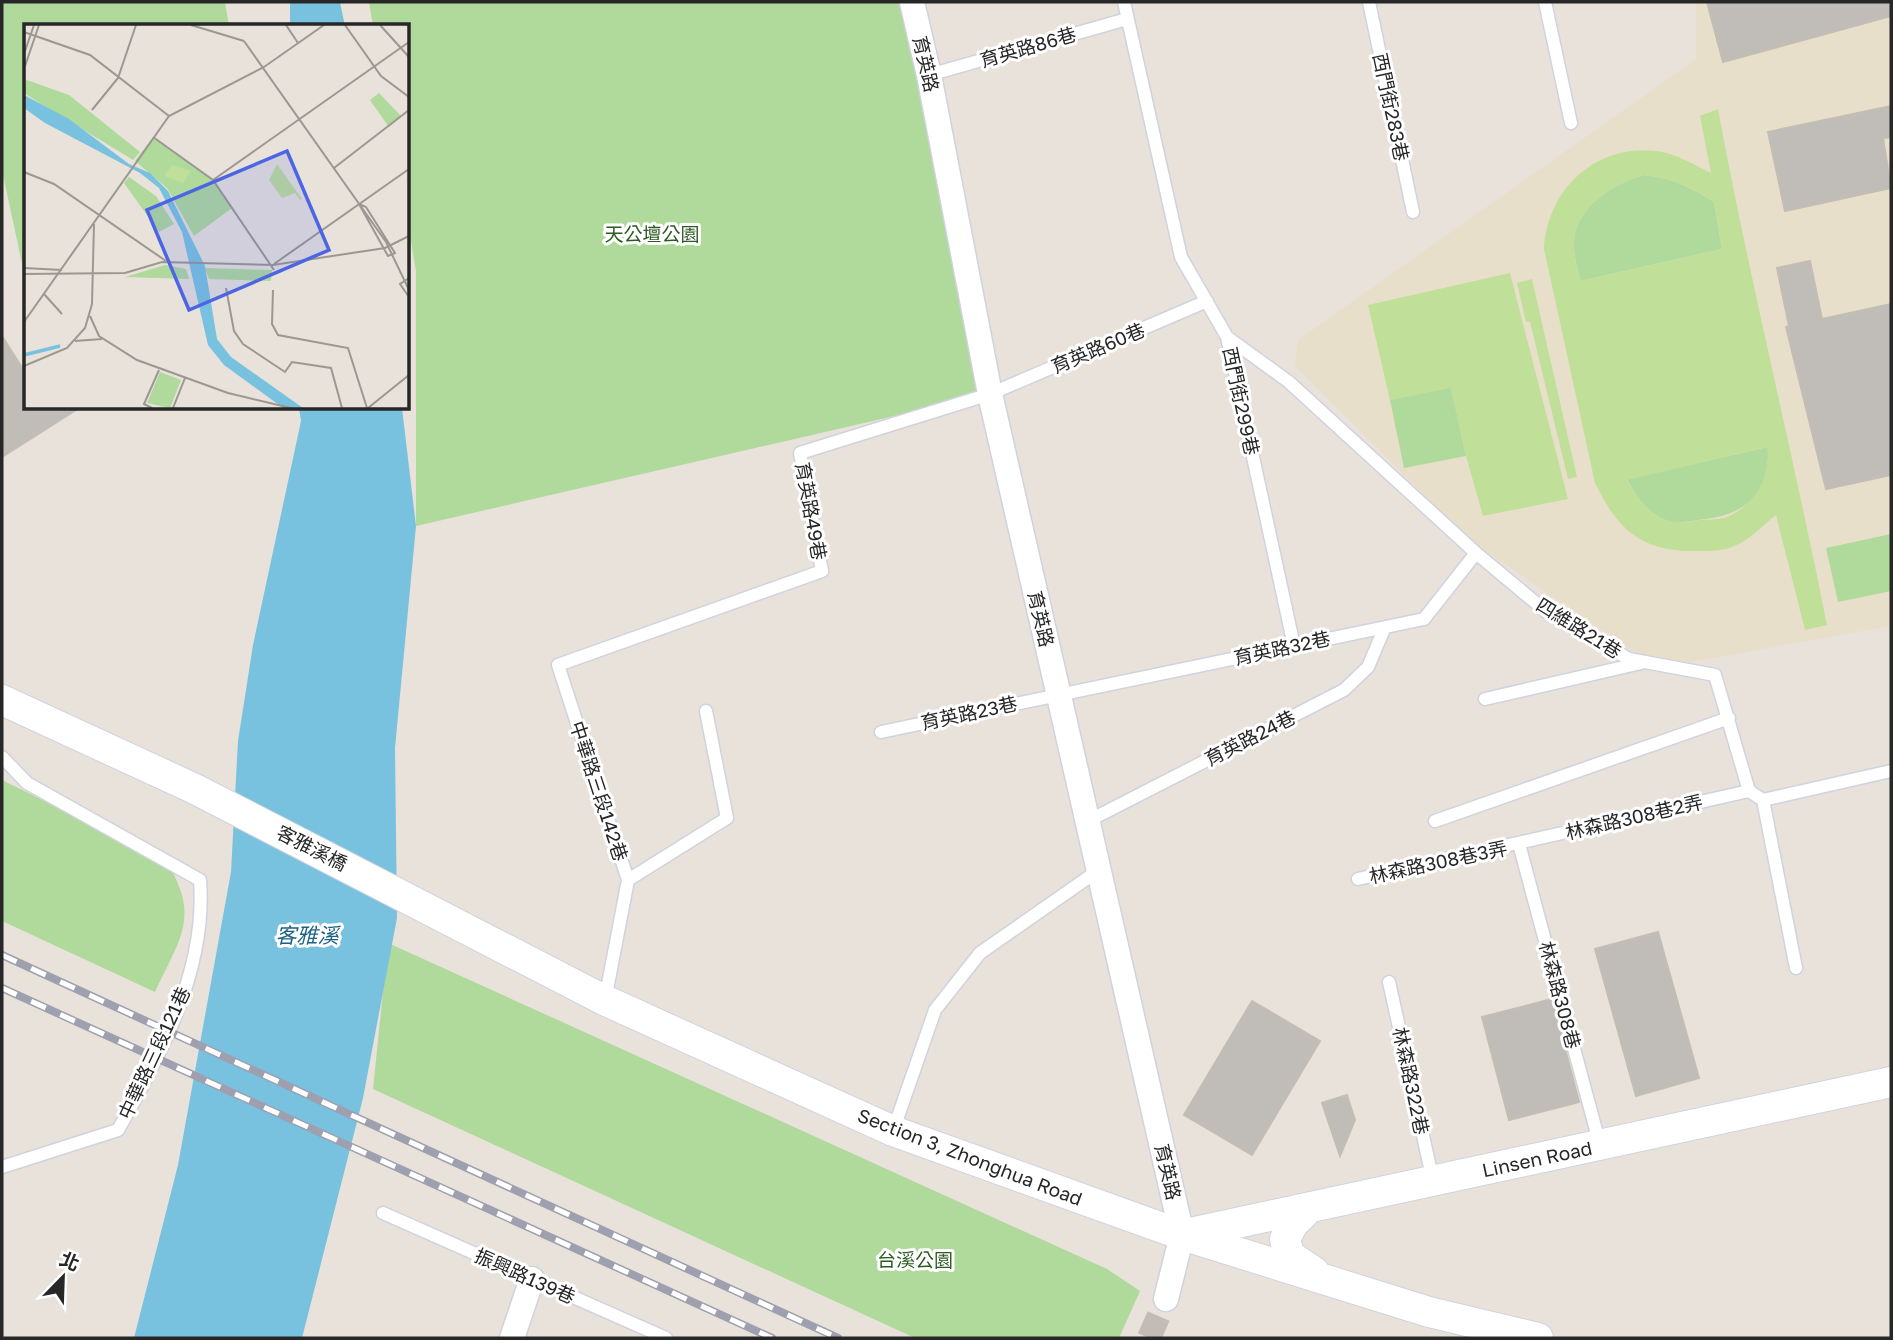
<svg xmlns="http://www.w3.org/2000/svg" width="1893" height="1340" font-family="'Golos Text','Noto Sans TC',sans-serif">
<rect width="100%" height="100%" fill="#e8e2da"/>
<path fill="#e8dfcb" d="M 1696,2 L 1891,2 L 1891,626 L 1658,668 L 1469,540 L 1295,366 L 1298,340 L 1696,59 Z"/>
<path fill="#b0d99c" d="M 2,2 L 225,2 L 229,26 L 26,26 L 26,282 L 2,170 Z
M 369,2 L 911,2 L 990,394 L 416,526 L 416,271 L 408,224 L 408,26 L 373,26 Z
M 1644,175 C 1672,178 1691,187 1714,202 L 1722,249 L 1580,281 C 1578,269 1573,255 1574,243 C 1575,207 1614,183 1644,175 Z
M 1451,387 L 1466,456 L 1404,468 L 1390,400 Z
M 1768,447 C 1770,491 1748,514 1705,519 C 1690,521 1677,525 1663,519 C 1646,511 1635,495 1627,479 Z
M 1891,534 L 1891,591 L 1838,602 L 1826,548 Z
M 2,780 L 166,861 C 201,917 180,938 155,992 L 2,921 Z
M 388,943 L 1107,1269 L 1140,1291 L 1119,1338 L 915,1338 L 373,1089 Z"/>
<path fill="#c0df99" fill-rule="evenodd" d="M 1718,109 C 1750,282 1793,453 1827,625 L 1805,630 L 1776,515 C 1762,526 1749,541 1732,547 C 1718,552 1704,551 1689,551 C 1638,550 1616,526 1595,483 L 1544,249 C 1547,191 1594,144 1656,151 C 1676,153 1694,165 1711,173 L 1700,116 ZM 1644,175 C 1672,178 1691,187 1714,202 L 1722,249 L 1580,281 C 1578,269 1573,255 1574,243 C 1575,207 1614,183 1644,175 ZM 1767,447 C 1772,475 1755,505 1727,517 C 1720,520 1709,519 1700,520 C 1687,522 1676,524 1663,519 C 1647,511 1635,495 1627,480 Z
M 1510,273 L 1568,499 L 1483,516 L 1466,456 L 1451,388 L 1390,400 L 1368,305 Z
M 1532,279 L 1577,477 L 1568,479 L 1530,322 L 1526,322 L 1517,283 Z"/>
<path fill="#78c2df" d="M 290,2 L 340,2 L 345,26 L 290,26 Z
M 299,408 L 402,408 L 416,526 L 395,748 L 397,918 L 363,1098 L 302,1338 L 134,1338 L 178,1165 L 231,872 L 238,741 L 253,645 L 301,421 Z"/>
<path fill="#c0bcb7" stroke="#c3beb4" stroke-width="2" d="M 1707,2 L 1891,2 L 1891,16 L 1723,62 Z
M 1891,106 L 1891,137 L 1883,138 L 1891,188 L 1785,211 L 1768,132 Z
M 1810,261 L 1822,319 L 1891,304 L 1891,475 L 1826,489 L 1786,327 L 1789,326 L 1777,268 Z
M 2,336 L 26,374 L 26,408 L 79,408 L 2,457 Z
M 1658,932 L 1699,1078 L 1636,1096 L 1595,949 Z
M 1552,999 L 1579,1102 L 1509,1120 L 1482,1017 Z
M 1252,1001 L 1320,1041 L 1252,1155 L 1184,1115 Z
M 1347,1095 L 1355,1120 L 1340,1156 L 1322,1103 Z"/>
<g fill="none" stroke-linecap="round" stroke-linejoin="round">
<path stroke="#c1bdb6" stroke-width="24" stroke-dasharray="24 12" stroke-linecap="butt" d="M 1149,1338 L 1166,1299"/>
<g stroke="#d0d2de" stroke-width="15">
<path id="service" d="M 1124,2 L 1181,257 L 1227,337 L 1294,646
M 1369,2 L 1413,212
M 1545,2 L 1571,123
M 929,75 L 1127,19
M 1227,337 L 1289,382 L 1476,553 L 1548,613 L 1629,659 L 1715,675 L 1749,791 L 1763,800 L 1891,771
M 1485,699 L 1641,663
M 881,732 L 1424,619 L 1476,553
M 2,757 L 27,783 L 200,880 C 207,969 161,1055 118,1130 L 2,1167
M 1763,800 L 1796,968
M 1088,821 L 1344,690 L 1368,667 L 1385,627
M 1435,821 L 1729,718
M 1519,844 L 1600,1145
M 1358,879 L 1749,791
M 628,880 L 727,818 L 706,711
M 1389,982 L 1433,1181
M 605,1000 L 628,880 L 558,665 L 822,571 L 800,453 L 990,394 L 1207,301
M 893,1131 L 935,1010 L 980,953 L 1099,870
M 383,1213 L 666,1338"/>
</g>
<g stroke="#d0d2de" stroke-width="27">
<path id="minor" d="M 912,2 L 929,75 L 990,394 L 1182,1235 L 1166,1299
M 512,1338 L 532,1279"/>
</g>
<g stroke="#d0d2de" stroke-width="32">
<path id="tertiary" d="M 2,700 L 195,789 L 604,1000 L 893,1131 L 1182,1235 L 1429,1312 L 1538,1338
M 1309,1208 L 1293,1224 L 1285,1239 L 1289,1255 L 1314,1272
M 1186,1234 L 1891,1082"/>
</g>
<use href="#service" stroke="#fff" stroke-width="12"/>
<use href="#minor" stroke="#fff" stroke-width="24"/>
<use href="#tertiary" stroke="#fff" stroke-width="30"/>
<g stroke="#9ea0af" stroke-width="8">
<path id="rail" d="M 2,955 L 838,1338
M 2,988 L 772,1338"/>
</g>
<use href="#rail" stroke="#fff" stroke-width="5" stroke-dasharray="16" stroke-linecap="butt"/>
</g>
<g text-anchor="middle" stroke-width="6" stroke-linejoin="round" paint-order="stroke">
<g font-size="19" fill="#272727" stroke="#fff">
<text transform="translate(1028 47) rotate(-16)" y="7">育英路86巷</text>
<text transform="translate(926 64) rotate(77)" y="7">育英路</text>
<text transform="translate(1391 107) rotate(78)" y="7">西門街283巷</text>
<text transform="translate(1098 348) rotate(-23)" y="7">育英路60巷</text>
<text transform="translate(1241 401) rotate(78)" y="7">西門街299巷</text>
<text transform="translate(811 511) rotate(80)" y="7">育英路49巷</text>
<text transform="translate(1041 619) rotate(77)" y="7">育英路</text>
<text transform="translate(1579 628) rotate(32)" y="7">四維路21巷</text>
<text transform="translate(1282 648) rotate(-12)" y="7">育英路32巷</text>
<text transform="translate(969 713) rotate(-12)" y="7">育英路23巷</text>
<text transform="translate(1250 738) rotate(-27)" y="7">育英路24巷</text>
<text transform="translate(599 791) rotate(72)" y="7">中華路三段142巷</text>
<text transform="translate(1634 817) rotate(-13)" y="7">林森路308巷2弄</text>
<text transform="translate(312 848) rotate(27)" y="7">客雅溪橋</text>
<text transform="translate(1438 862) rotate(-12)" y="7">林森路308巷3弄</text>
<text transform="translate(1560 995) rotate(75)" y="7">林森路308巷</text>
<text transform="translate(154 1053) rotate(-65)" y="7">中華路三段121巷</text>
<text transform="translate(1411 1081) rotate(78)" y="7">林森路322巷</text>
<text transform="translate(970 1157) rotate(21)" y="7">Section 3, Zhonghua Road</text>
<text transform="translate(1537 1159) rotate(-12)" y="7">Linsen Road</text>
<text transform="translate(1168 1172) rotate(77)" y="7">育英路</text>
<text transform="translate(525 1276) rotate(24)" y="7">振興路139巷</text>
</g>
<g font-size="19" fill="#2c5a21" stroke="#fff">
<text x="652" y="241">天公壇公園</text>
<text x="915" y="1267">台溪公園</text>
</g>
<g font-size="21" font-style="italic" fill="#1c6086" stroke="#fff">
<text x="307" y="943">客雅溪</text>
</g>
</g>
<g transform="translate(24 24)">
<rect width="385" height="385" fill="#e8e2da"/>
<path d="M 0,55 L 45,71 L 116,128 L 109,136 L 14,78 L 0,69 ZM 355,69 L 377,92 L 365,103 L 346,76 ZM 129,113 L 189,156 L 208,184 L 170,212 L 143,164 L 111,137 ZM 105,153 L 132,172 L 150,200 L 135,208 L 100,159 ZM 141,241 L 162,245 L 165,255 L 101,253 ZM 181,244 L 248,246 L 247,257 L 185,255 ZM 136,348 L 157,356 L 146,384 L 123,379 Z" fill="#b0d99c"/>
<path d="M 253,140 L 278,175 L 276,176 L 271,169 L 258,174 L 245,156 ZM 148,141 L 167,147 L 159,159 L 140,152 Z" fill="#c0df99"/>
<path d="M 0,71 L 45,95 L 105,140 L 126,149 L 144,167 L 181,242 L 193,315 L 207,333 L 279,384 L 259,384 L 200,341 L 184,321 L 158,208 L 135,164 L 116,149 L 21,99 L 0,84 Z" fill="#78c2df"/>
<path fill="none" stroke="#78c2df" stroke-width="3.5" d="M 0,331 L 36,322"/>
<path fill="none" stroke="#9b9792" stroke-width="2" d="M 167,1 L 220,17M 262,1 L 274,19M 321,1 L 357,52 L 385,73M 356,1 L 385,33M 0,8 L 66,31 L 145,92M 220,17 L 362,218 L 385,266M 0,30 L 10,1M 0,45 L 15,1M 68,86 L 94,54 L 112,1M 129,113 L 189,156 L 250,246M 310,144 L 385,86M 0,148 L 30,160 L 142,237M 189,156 L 385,18M 335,180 L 342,183 L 371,229 L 364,232 ZM 250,240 L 385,145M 0,244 L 38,246M 0,250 L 101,249 L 138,238 L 249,241 L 361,224 L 385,212M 385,254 L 376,260 L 385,273M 202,264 L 210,307 L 219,320 L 261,348 L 268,338 L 307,344 L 318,384M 249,266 L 248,300 L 254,311 L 324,324 L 343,384M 20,270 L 38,290M 66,292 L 75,312 L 113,336 L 204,369 L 267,384M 0,298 L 145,92 L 240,43 L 300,1M 51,317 L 78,315M 0,342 L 43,324 L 61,304 L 68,280 L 70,200M 128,384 L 120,380 L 135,346M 149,384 L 161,354M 344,384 L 385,351"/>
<path fill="#4c66e3" fill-opacity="0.15" stroke="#4c66e3" stroke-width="3.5" d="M 263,127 L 305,226 L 165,286 L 123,186 Z"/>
<rect width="385" height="385" fill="none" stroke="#272727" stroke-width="3.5"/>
</g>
<rect width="1893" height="1340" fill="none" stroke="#272727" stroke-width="7"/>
<g transform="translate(63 1277) rotate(23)" stroke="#ffffff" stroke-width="5" paint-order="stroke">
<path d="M0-5L12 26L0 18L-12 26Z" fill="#272727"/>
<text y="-10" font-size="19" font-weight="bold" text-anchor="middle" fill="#272727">北</text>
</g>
</svg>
